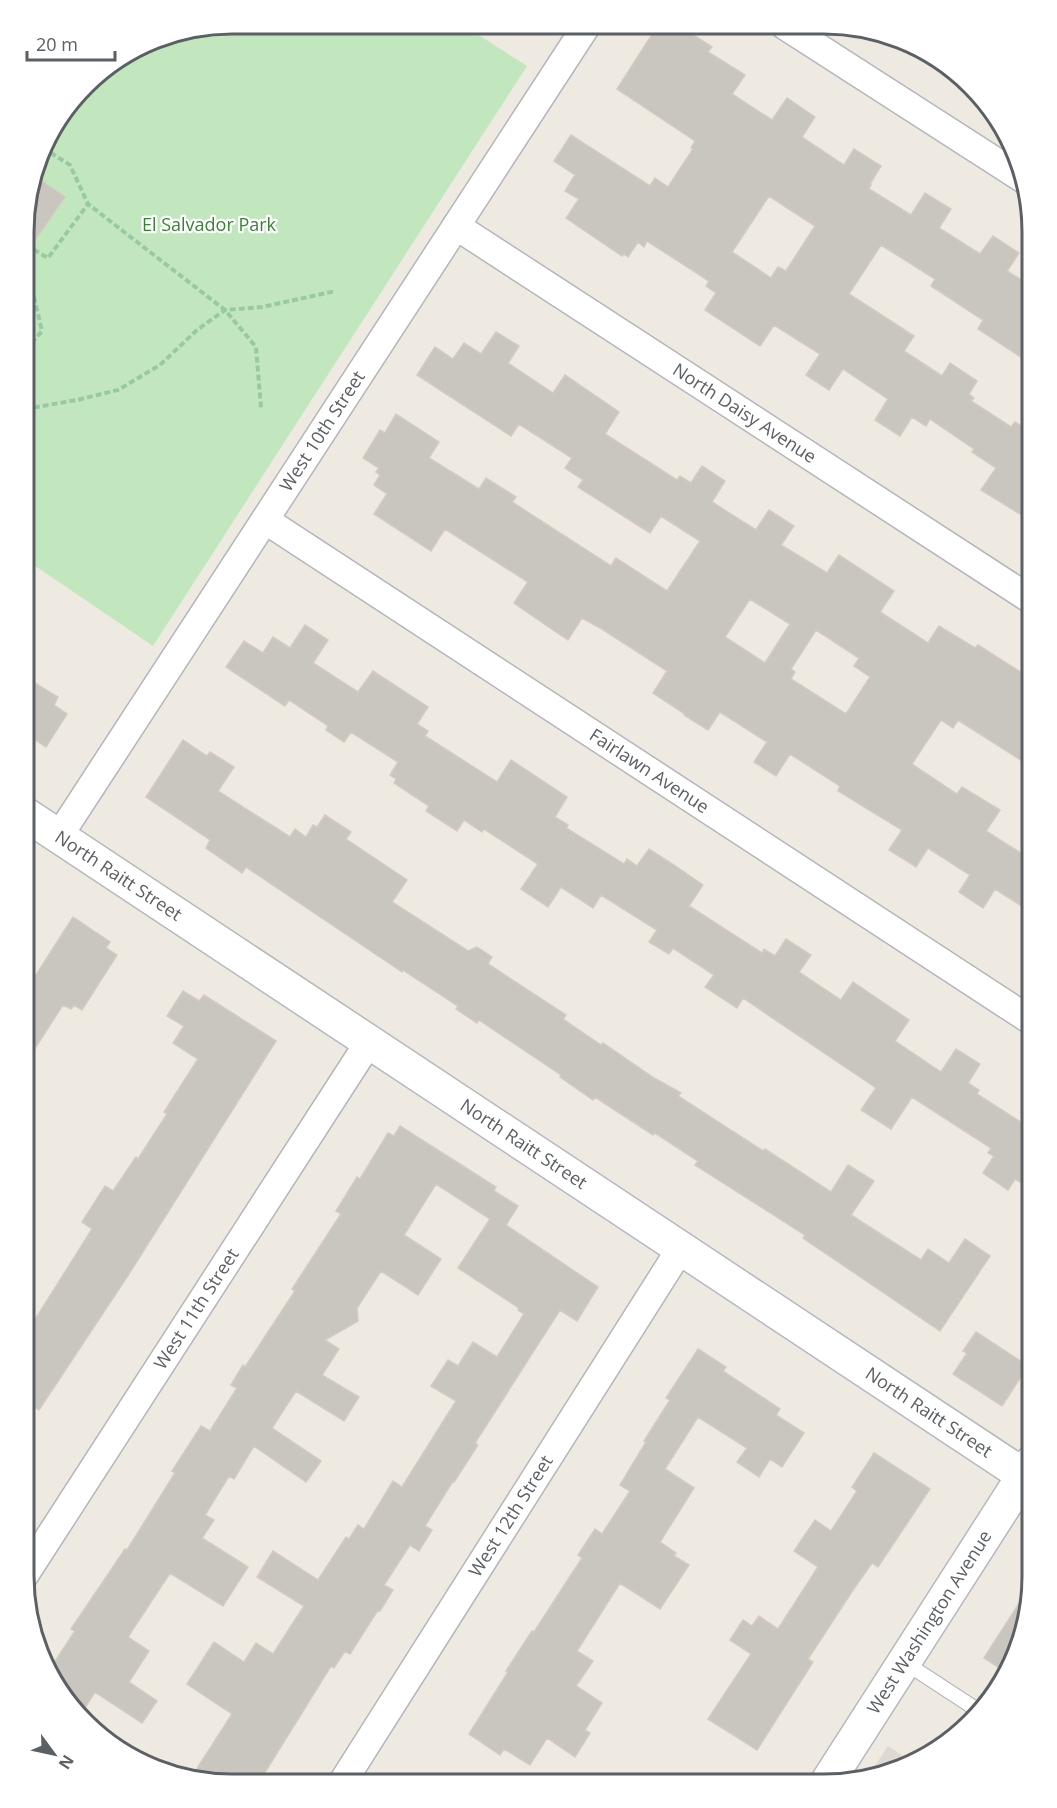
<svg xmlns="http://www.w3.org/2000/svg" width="1057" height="1808" font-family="'Open Sans',sans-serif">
<rect width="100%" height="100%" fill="#eeeae2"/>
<path fill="#ded9d1" d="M 888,1746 L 912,1762 L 904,1768 L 869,1775 Z"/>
<path fill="#c2e7be" d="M 232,24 L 463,25 L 527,66 L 153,646 L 25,559 L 26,205 L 46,140 L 95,76 L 153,40 Z"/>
<path fill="#c9c5bf" stroke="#d3cbc0" stroke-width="1.5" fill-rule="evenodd" d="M 658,25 L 678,25 L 712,47 L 708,52 L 745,75 L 732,94 L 772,120 L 787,98 L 815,117 L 802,137 L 844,165 L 854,149 L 881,166 L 870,184 L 871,185 L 869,189 L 911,215 L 925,193 L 951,209 L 939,228 L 980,254 L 993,236 L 1019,253 L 1007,271 L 1033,287 L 1033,365 L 978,329 L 983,320 L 931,286 L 935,279 L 881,245 L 849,294 L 914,336 L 904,351 L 942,376 L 950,363 L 977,381 L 969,394 L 974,398 L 971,401 L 1011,427 L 1015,422 L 1033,434 L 1033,522 L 981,490 L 996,468 L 972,452 L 974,449 L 930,419 L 926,426 L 912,417 L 900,436 L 875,420 L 888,399 L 843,369 L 829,390 L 806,375 L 820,354 L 774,325 L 760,346 L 705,310 L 716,293 L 706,286 L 709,281 L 647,241 L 644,247 L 638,242 L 628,257 L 624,254 L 622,256 L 566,218 L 579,199 L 565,191 L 575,175 L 554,161 L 571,135 L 650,186 L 655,178 L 668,187 L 693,149 L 691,148 L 695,141 L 617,89 ZM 769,196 L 815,226 L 786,271 L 778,267 L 771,278 L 732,252 Z
M 35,176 L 65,197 L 26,253 L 26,205 Z
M 496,332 L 519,346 L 508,363 L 553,393 L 565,375 L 619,412 L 605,434 L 677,480 L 680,476 L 691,483 L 702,466 L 725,481 L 712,502 L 756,530 L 769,510 L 794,526 L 781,545 L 827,573 L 839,555 L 894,591 L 880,612 L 928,643 L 939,626 L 975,648 L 978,645 L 1033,680 L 1033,768 L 958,720 L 953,728 L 941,720 L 912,764 L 957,794 L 962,787 L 1000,810 L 986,831 L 1033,861 L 1033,913 L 995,889 L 983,908 L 959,892 L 970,875 L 928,848 L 916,867 L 889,850 L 902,830 L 838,791 L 840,786 L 790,754 L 776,776 L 754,762 L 767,742 L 720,712 L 708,730 L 684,715 L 685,714 L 653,693 L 667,671 L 602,629 L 582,618 L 568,640 L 547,626 L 514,603 L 528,582 L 445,529 L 431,551 L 374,514 L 387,494 L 374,485 L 380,475 L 376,472 L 379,468 L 363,458 L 380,430 L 385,433 L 396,414 L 439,442 L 429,458 L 479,489 L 486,478 L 516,497 L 512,502 L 611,566 L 616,558 L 667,591 L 700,541 L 661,516 L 650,533 L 578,487 L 583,480 L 565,468 L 572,458 L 519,424 L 511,436 L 417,375 L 435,347 L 453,359 L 464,343 L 481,354 ZM 750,599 L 790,624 L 765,663 L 725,637 ZM 816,630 L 859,658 L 854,666 L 870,677 L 846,714 L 791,679 L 795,672 L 791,669 Z
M 305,625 L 328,640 L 313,663 L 358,692 L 373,671 L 428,707 L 417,724 L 428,731 L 425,736 L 497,782 L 511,760 L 567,797 L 555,817 L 568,825 L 566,828 L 624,864 L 627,859 L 637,866 L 649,849 L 674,865 L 703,885 L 689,906 L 762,953 L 764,949 L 775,956 L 786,939 L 811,955 L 799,972 L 841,1000 L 853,982 L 909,1020 L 895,1041 L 941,1072 L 956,1049 L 980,1064 L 968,1083 L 979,1090 L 977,1094 L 1033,1130 L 1033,1190 L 1015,1179 L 1008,1190 L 983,1173 L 994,1156 L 988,1153 L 991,1148 L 912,1097 L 891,1129 L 861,1110 L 876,1088 L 743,998 L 737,1008 L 705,987 L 714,975 L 673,948 L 669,954 L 649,942 L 657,930 L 601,895 L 593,908 L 561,887 L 548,907 L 521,889 L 538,864 L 484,829 L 482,832 L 464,820 L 457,831 L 426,811 L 429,806 L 394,783 L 396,779 L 390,775 L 398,762 L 351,732 L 344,742 L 326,730 L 328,726 L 289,700 L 285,706 L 226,667 L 244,641 L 263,653 L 273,637 L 290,648 Z
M 25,677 L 58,697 L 54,705 L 67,714 L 46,747 L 25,733 Z
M 183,740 L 207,756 L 210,752 L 234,767 L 218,791 L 290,837 L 295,829 L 306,837 L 313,825 L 317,827 L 325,815 L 351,832 L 346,839 L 407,880 L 392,902 L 468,951 L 477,947 L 492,957 L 488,964 L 566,1015 L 563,1019 L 601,1045 L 603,1043 L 654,1078 L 681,1093 L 678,1096 L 763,1151 L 765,1149 L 831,1192 L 848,1165 L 874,1181 L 851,1215 L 921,1260 L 928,1249 L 949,1263 L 965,1239 L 990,1256 L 940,1331 L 803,1238 L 805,1235 L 695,1165 L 698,1161 L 655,1133 L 653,1135 L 595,1097 L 593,1100 L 560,1077 L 561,1075 L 479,1020 L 477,1023 L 456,1009 L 458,1006 L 403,970 L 402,972 L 246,867 L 242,873 L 206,848 L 210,840 L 146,797 Z
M 73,917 L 110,942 L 106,948 L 117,955 L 82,1010 L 74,1005 L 71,1009 L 63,1005 L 25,1064 L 25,992 Z
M 183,991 L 199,1001 L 204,995 L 276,1041 L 129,1274 L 39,1410 L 24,1400 L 24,1337 L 92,1229 L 82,1222 L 105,1186 L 113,1191 L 136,1157 L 138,1159 L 167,1114 L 164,1112 L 198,1059 L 173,1043 L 184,1026 L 167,1016 Z
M 400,1126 L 496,1187 L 494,1191 L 518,1206 L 506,1225 L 598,1287 L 577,1321 L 560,1310 L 475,1443 L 478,1445 L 454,1482 L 453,1481 L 425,1526 L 432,1530 L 419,1551 L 410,1545 L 384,1585 L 393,1590 L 380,1611 L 378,1610 L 350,1654 L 345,1651 L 334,1668 L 331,1666 L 259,1782 L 215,1782 L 196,1770 L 232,1714 L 187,1684 L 214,1642 L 244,1662 L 256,1643 L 273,1654 L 304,1606 L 257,1577 L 273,1551 L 318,1580 L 346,1537 L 349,1539 L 358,1525 L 364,1529 L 393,1481 L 402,1487 L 456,1401 L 431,1386 L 448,1360 L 458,1366 L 473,1342 L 497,1357 L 524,1314 L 518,1310 L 519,1308 L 458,1268 L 490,1219 L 436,1184 L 404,1235 L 441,1259 L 418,1295 L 381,1271 L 357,1308 L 358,1321 L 325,1340 L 339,1349 L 322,1375 L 359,1397 L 344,1421 L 296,1391 L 272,1428 L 321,1461 L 306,1482 L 254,1446 L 234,1479 L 229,1476 L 205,1515 L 214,1520 L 202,1538 L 248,1567 L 223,1606 L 170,1573 L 128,1637 L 149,1651 L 129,1682 L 157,1701 L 142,1723 L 95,1692 L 83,1711 L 50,1669 L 75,1631 L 71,1629 L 125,1549 L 127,1550 L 175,1473 L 172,1471 L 201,1426 L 210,1431 L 237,1388 L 231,1385 L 243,1365 L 245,1367 L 295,1291 L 292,1289 L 341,1214 L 336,1211 L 357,1177 L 360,1179 L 388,1133 L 394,1136 Z
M 976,1332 L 1028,1366 L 1002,1406 L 953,1374 L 967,1353 L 963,1351 Z
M 698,1349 L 726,1367 L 723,1371 L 780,1409 L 776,1415 L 804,1433 L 782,1467 L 770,1459 L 759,1477 L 737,1462 L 747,1448 L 698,1417 L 665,1469 L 694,1488 L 660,1542 L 676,1553 L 674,1556 L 689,1565 L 660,1609 L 620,1583 L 577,1651 L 593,1661 L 576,1686 L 602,1703 L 585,1730 L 590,1733 L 575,1757 L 547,1738 L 530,1765 L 504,1749 L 500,1755 L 469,1734 L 508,1672 L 506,1671 L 532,1631 L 534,1632 L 582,1558 L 578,1555 L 595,1529 L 602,1534 L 630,1491 L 620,1485 L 646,1442 L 644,1441 L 670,1400 L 666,1398 Z
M 874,1453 L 930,1489 L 878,1567 L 872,1563 L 853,1590 L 808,1659 L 813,1662 L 757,1750 L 708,1719 L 751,1654 L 730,1640 L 743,1620 L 752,1626 L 759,1616 L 778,1629 L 818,1567 L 794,1551 L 815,1520 L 831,1531 L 857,1491 L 852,1487 Z
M 1030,1586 L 1033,1590 L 1017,1655 L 1007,1673 L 984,1658 Z"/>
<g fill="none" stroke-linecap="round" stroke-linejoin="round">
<g stroke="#b3b6ba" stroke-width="16">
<path id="lane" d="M 904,1662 L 979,1711"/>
</g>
<g stroke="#b3b6ba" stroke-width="30">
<g id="street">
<path d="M 785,26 L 1023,179"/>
<path id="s1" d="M 456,226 L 1033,601"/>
<path id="s2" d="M 265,520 L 1033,1022"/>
<path id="s3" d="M 59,836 L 587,25"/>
<path id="s4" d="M 24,1576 L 369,1042"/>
<path id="s5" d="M 342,1783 L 681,1248"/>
</g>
</g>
<g stroke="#b4b9bd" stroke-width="36">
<g id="secondary">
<path id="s6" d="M 25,814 L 1023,1475"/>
<path id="s7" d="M 826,1784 L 1033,1461"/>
</g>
</g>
<path stroke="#98caa1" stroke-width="4" stroke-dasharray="6 3" stroke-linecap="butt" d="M 43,148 L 70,165 L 88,204 L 225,310 L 256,347 L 261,408
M 26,245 L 48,258 L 88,204
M 26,350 L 42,331 L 30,280 L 26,271
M 25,409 L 77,400 L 118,390 L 160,365 L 197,330 L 225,310 L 262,307 L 336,291"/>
<use href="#lane" stroke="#fff" stroke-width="14"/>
<use href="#street" stroke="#fff" stroke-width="27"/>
<use href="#secondary" stroke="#fff" stroke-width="33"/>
</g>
<g text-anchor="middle" stroke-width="4.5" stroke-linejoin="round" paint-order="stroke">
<g font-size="18" fill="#368431" stroke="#fff">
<text x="209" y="231">El Salvador Park</text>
</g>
<g font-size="18" fill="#5b6064" stroke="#fff">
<text dy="6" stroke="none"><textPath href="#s1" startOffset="344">North Daisy Avenue</textPath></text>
<text dy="6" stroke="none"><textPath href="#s3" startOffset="483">West 10th Street</textPath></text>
<text dy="6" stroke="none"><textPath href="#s2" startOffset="459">Fairlawn Avenue</textPath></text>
<text dy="6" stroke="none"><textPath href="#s6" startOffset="112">North Raitt Street</textPath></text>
<text dy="6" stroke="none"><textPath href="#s6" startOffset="598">North Raitt Street</textPath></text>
<text dy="6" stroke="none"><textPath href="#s4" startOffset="318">West 11th Street</textPath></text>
<text dy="6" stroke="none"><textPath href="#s6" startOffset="1084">North Raitt Street</textPath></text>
<text dy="6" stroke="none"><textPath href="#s5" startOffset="316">West 12th Street</textPath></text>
<text dy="6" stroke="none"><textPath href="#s7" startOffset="192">West Washington Avenue</textPath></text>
</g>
</g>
<path d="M0 0H1057V1808H0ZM232 34H824A198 198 0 0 1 1022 232V1576A198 198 0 0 1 824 1774H232A198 198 0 0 1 34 1576V232A198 198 0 0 1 232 34Z" fill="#fff" fill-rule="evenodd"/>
<path fill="none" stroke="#5b6064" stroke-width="3" d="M232 34H824A198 198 0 0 1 1022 232V1576A198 198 0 0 1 824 1774H232A198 198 0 0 1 34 1576V232A198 198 0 0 1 232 34Z"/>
<g transform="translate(54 1754) rotate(123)" stroke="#ffffff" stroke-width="4.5" paint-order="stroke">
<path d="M0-4.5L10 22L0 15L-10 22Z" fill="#5b6064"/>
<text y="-9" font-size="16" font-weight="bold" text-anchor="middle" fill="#5b6064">N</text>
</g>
<path d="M27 51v9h88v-9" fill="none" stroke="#5b6064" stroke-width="3"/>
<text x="36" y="51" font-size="18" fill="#5b6064" stroke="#ffffff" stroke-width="4.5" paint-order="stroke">20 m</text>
</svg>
